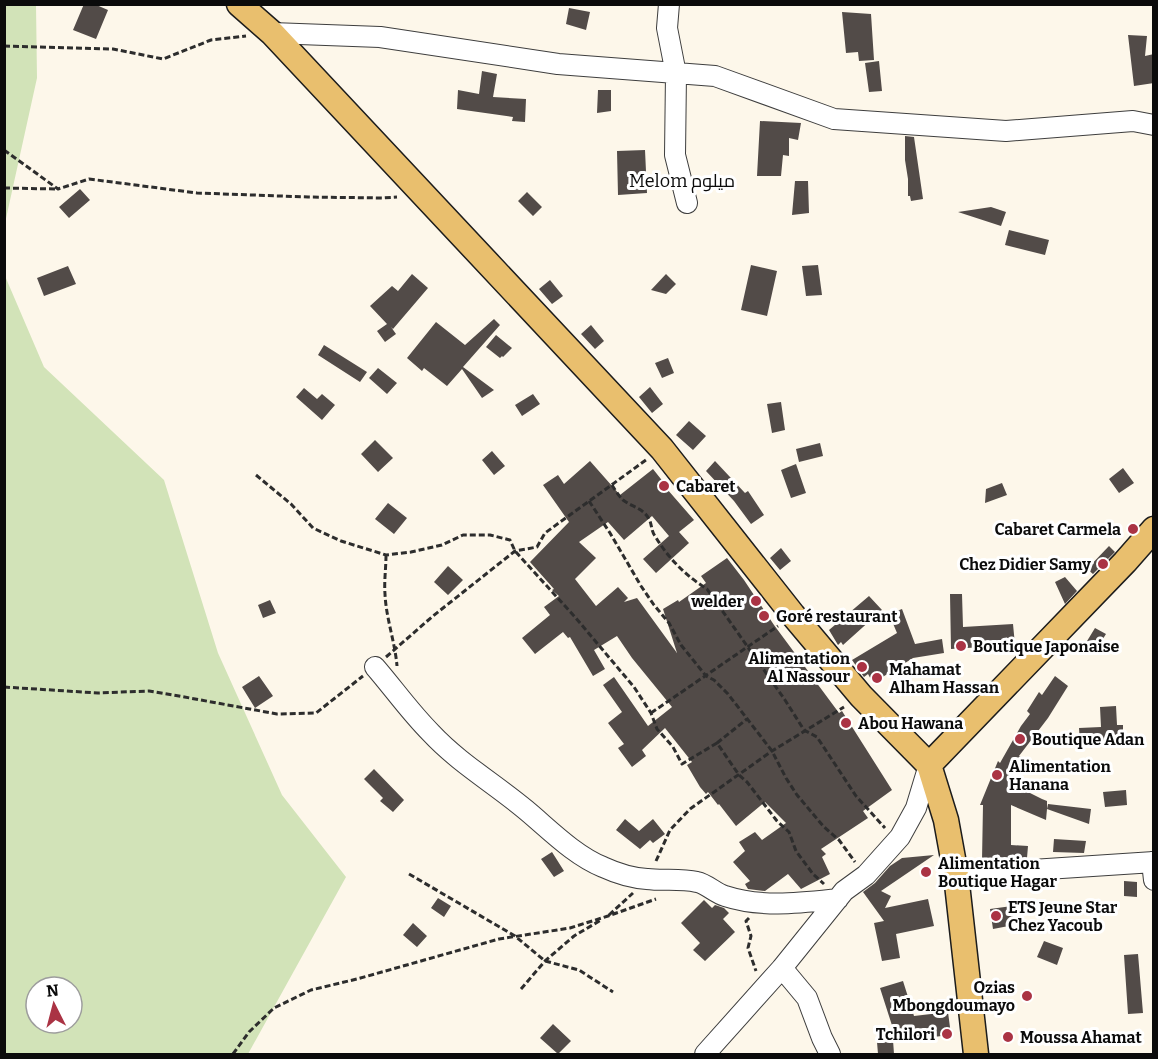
<svg xmlns="http://www.w3.org/2000/svg" width="1158" height="1059" font-family="Bitter,Cairo,serif">
<rect width="100%" height="100%" fill="#fdf7ea"/>
<path fill="#d2e3b8" fill-rule="evenodd" d="M 5,4 L 36,5 L 37,78 L 5,223 Z
M 5,276 L 44,367 L 164,480 L 218,653 L 282,795 L 346,877 L 248,1054 L 5,1054 ZM 36,987 L 72,987 L 72,1023 L 36,1023 Z"/>
<path fill="#524b48" d="M 84,4 L 94,4 L 108,10 L 96,39 L 73,30 Z
M 569,8 L 590,12 L 586,30 L 566,24 Z
M 842,12 L 871,14 L 874,60 L 859,61 L 858,52 L 846,53 Z
M 1128,35 L 1147,36 L 1145,56 L 1154,54 L 1154,83 L 1134,86 Z
M 879,61 L 882,91 L 869,92 L 865,63 Z
M 482,71 L 497,74 L 493,97 L 526,99 L 525,122 L 512,121 L 513,117 L 457,109 L 458,90 L 479,94 Z
M 598,90 L 611,90 L 611,111 L 597,113 Z
M 760,121 L 801,123 L 798,140 L 789,138 L 789,156 L 783,155 L 781,176 L 757,176 Z
M 905,136 L 914,137 L 923,199 L 911,201 L 910,196 L 908,196 L 908,179 L 905,160 Z
M 645,150 L 647,193 L 618,195 L 617,151 Z
M 795,181 L 808,181 L 809,213 L 792,215 Z
M 80,189 L 90,200 L 69,218 L 59,207 Z
M 527,192 L 542,207 L 533,216 L 518,201 Z
M 991,207 L 1006,212 L 1001,226 L 958,212 Z
M 1009,230 L 1049,240 L 1045,255 L 1005,245 Z
M 751,265 L 777,271 L 767,316 L 741,310 Z
M 818,265 L 822,295 L 806,296 L 802,266 Z
M 68,266 L 76,284 L 44,296 L 37,278 Z
M 412,274 L 428,288 L 393,329 L 391,327 L 396,334 L 385,342 L 377,331 L 387,324 L 370,306 L 392,286 L 398,291 Z
M 666,274 L 676,284 L 666,294 L 651,290 Z
M 550,280 L 563,296 L 552,304 L 539,289 Z
M 494,319 L 500,325 L 463,367 L 494,390 L 482,398 L 462,369 L 447,386 L 424,368 L 422,371 L 407,358 L 436,322 L 465,345 Z
M 591,325 L 604,341 L 595,349 L 581,334 Z
M 496,335 L 512,348 L 503,357 L 502,356 L 500,358 L 486,347 Z
M 324,345 L 367,372 L 360,382 L 318,355 Z
M 668,358 L 674,373 L 662,378 L 655,363 Z
M 378,368 L 397,383 L 387,394 L 369,378 Z
M 650,387 L 663,404 L 652,413 L 639,397 Z
M 304,388 L 317,399 L 322,394 L 335,405 L 322,420 L 296,397 Z
M 533,394 L 540,404 L 522,416 L 515,405 Z
M 781,402 L 785,430 L 772,433 L 767,404 Z
M 689,421 L 706,436 L 693,450 L 676,435 Z
M 375,440 L 393,458 L 378,472 L 361,454 Z
M 820,443 L 823,456 L 799,462 L 796,449 Z
M 492,451 L 505,466 L 494,475 L 482,460 Z
M 590,461 L 620,495 L 653,469 L 668,488 L 667,489 L 694,520 L 679,532 L 689,543 L 656,573 L 643,559 L 669,536 L 652,516 L 624,540 L 608,522 L 579,542 L 596,558 L 575,579 L 596,606 L 618,587 L 628,598 L 624,602 L 637,598 L 677,653 L 663,609 L 678,600 L 679,602 L 706,583 L 701,576 L 727,558 L 744,580 L 774,625 L 811,675 L 807,679 L 812,685 L 816,682 L 839,713 L 842,711 L 892,790 L 863,811 L 868,818 L 821,849 L 826,854 L 822,857 L 830,874 L 801,889 L 788,874 L 765,891 L 748,889 L 745,884 L 750,881 L 733,862 L 745,851 L 739,842 L 755,832 L 762,840 L 786,823 L 765,802 L 736,826 L 719,804 L 718,805 L 708,792 L 706,794 L 700,787 L 687,765 L 692,762 L 665,728 L 642,750 L 646,756 L 632,767 L 618,748 L 624,744 L 608,723 L 622,712 L 603,685 L 614,677 L 648,726 L 672,707 L 632,658 L 617,636 L 594,650 L 605,669 L 593,676 L 570,637 L 568,638 L 563,632 L 535,654 L 522,638 L 550,615 L 544,607 L 559,596 L 552,590 L 554,589 L 530,562 L 569,522 L 543,485 L 558,475 L 564,484 Z
M 715,461 L 745,493 L 748,491 L 764,515 L 751,524 L 734,501 L 706,471 Z
M 796,464 L 806,493 L 791,498 L 781,470 Z
M 1123,468 L 1134,483 L 1119,493 L 1109,479 Z
M 1002,483 L 1007,495 L 985,503 L 986,489 Z
M 388,503 L 407,518 L 394,534 L 375,519 Z
M 1109,546 L 1115,552 L 1093,574 L 1087,569 Z
M 781,548 L 791,561 L 780,570 L 770,558 Z
M 448,566 L 463,580 L 448,595 L 434,582 Z
M 1065,577 L 1077,591 L 1065,604 L 1055,582 Z
M 950,594 L 962,594 L 963,627 L 1013,624 L 1015,645 L 951,649 Z
M 869,596 L 882,610 L 843,645 L 841,642 L 838,645 L 829,630 Z
M 270,600 L 276,613 L 263,618 L 258,605 Z
M 902,609 L 915,644 L 942,639 L 944,653 L 913,658 L 873,683 L 868,674 L 864,677 L 852,660 L 897,633 L 889,614 Z
M 1095,628 L 1106,634 L 1094,653 L 1084,646 Z
M 259,676 L 273,696 L 255,708 L 242,687 Z
M 1055,676 L 1068,686 L 1048,718 L 1019,756 L 1024,759 L 1010,783 L 1042,799 L 1047,801 L 1047,809 L 1048,804 L 1091,809 L 1089,824 L 1047,809 L 1046,820 L 1011,805 L 1011,845 L 1028,846 L 1027,858 L 982,860 L 983,805 L 980,805 L 998,761 L 1000,763 L 1021,726 L 1030,714 L 1027,711 L 1039,692 L 1042,695 Z
M 1116,706 L 1117,725 L 1123,725 L 1123,745 L 1080,744 L 1079,728 L 1101,727 L 1100,707 Z
M 374,769 L 404,800 L 393,812 L 380,801 L 383,798 L 364,779 Z
M 1126,790 L 1127,805 L 1105,807 L 1103,792 Z
M 625,819 L 639,831 L 653,819 L 665,834 L 653,843 L 650,840 L 640,849 L 616,830 Z
M 1054,839 L 1086,841 L 1084,853 L 1053,852 Z
M 552,852 L 564,871 L 554,877 L 541,859 Z
M 934,855 L 881,891 L 891,896 L 885,908 L 928,899 L 934,926 L 896,934 L 900,958 L 882,961 L 874,923 L 884,921 L 863,892 L 875,883 L 890,866 L 902,858 Z
M 1124,881 L 1137,882 L 1137,897 L 1124,896 Z
M 438,898 L 451,906 L 444,917 L 431,908 Z
M 704,900 L 712,908 L 715,905 L 724,908 L 729,913 L 723,919 L 735,932 L 705,961 L 693,950 L 700,943 L 681,923 Z
M 1012,906 L 1014,925 L 993,929 L 990,909 Z
M 413,923 L 427,936 L 417,947 L 403,935 Z
M 1044,941 L 1063,948 L 1057,965 L 1037,957 Z
M 1138,954 L 1143,1013 L 1128,1014 L 1124,955 Z
M 903,981 L 914,1016 L 948,1012 L 951,1035 L 897,1041 L 880,988 Z
M 553,1024 L 571,1041 L 558,1054 L 540,1038 Z
M 893,1040 L 894,1054 L 878,1054 L 877,1042 Z"/>
<g fill="none" stroke-linecap="round" stroke-linejoin="round">
<g stroke="#3e3e3e" stroke-width="22">
<path id="minor" d="M 669,4 L 667,28 L 676,74 L 675,155 L 687,203
M 272,33 L 380,37 L 558,64 L 715,76 L 834,119 L 1006,131 L 1133,121 L 1154,125
M 375,667 C 394,689 410,712 431,733 C 459,763 495,784 526,810 C 550,830 574,855 603,867 C 616,873 632,878 647,879 C 663,881 680,878 697,882 C 707,884 715,893 725,896 C 762,908 800,903 838,899
M 1152,862 L 1154,880
M 956,875 L 1154,862
M 782,968 L 807,998 L 822,1038 L 830,1054
M 705,1054 L 782,968 L 844,891 L 866,875 L 900,837 L 916,808 L 929,765"/>
</g>
<g stroke="#1c1c1c" stroke-width="27">
<path id="major" d="M 239,4 L 272,33 L 662,449 L 793,615 L 861,696 L 929,765
M 976,1054 L 956,875 L 946,820 L 929,765 L 1125,562 L 1154,529"/>
</g>
<path stroke="#2d2d2d" stroke-width="3" stroke-dasharray="6 3" stroke-linecap="butt" d="M 4,46 L 113,49 L 163,59 L 211,40 L 246,36
M 4,150 L 58,189 L 89,179 L 197,193 L 308,197 L 383,198 L 397,197
M 4,188 L 56,189
M 256,475 L 291,504 L 313,528 L 341,541 L 386,555 L 411,552 L 442,545 L 463,535 L 490,535 L 510,540 L 515,551 L 575,617 L 634,687 L 651,713 L 657,729 L 673,747 L 682,764 L 717,743 L 739,775 L 747,782 L 777,821 L 789,832 L 796,851 L 813,874 L 824,884
M 612,485 C 615,490 619,496 623,500 C 632,507 643,508 649,519 C 652,524 651,531 655,536 C 668,558 686,576 707,589 L 785,700 L 804,730 L 817,737 L 856,796 L 885,828
M 589,501 L 610,533 L 641,586 L 654,605 L 669,623 L 681,645 L 706,676 L 714,680 L 728,694 L 772,751 L 786,778 L 797,795 L 824,827 L 839,840 L 855,862
M 386,555 C 386,568 384,581 385,594 C 386,618 395,642 397,666
M 386,657 L 433,616 L 515,551 L 537,547 L 545,533 L 646,460
M 4,687 L 98,693 L 149,691 L 179,696 L 277,714 L 316,713 L 363,676
M 651,713 L 778,626
M 717,743 L 747,719
M 656,861 L 670,830 L 690,809 L 772,751 L 844,707
M 409,874 L 515,936 L 545,961 L 579,970 L 613,992
M 609,915 L 633,893
M 749,918 L 746,921 L 751,936 L 748,948 L 756,971
M 521,989 L 545,961 L 574,936 L 601,920
M 233,1054 L 249,1032 L 274,1008 L 311,990 L 357,979 L 499,939 L 570,928 L 608,916 L 656,899"/>
<use href="#minor" stroke="#fff" stroke-width="20"/>
<use href="#major" stroke="#e9bf6e" stroke-width="24"/>
</g>
<g fill="#a34" stroke="#fff" stroke-width="2">
<circle cx="664" cy="486" r="6"/>
<circle cx="1133" cy="529" r="6"/>
<circle cx="1103" cy="564" r="6"/>
<circle cx="756" cy="601" r="6"/>
<circle cx="764" cy="616" r="6"/>
<circle cx="961" cy="646" r="6"/>
<circle cx="862" cy="667" r="6"/>
<circle cx="877" cy="678" r="6"/>
<circle cx="846" cy="723" r="6"/>
<circle cx="1020" cy="739" r="6"/>
<circle cx="997" cy="775" r="6"/>
<circle cx="926" cy="872" r="6"/>
<circle cx="996" cy="916" r="6"/>
<circle cx="1027" cy="996" r="6"/>
<circle cx="947" cy="1034" r="6"/>
<circle cx="1008" cy="1037" r="6"/>
</g>
<g text-anchor="middle" stroke-width="6" stroke-linejoin="round" paint-order="stroke">
<g font-size="16" font-weight="bold" fill="#0b0b0b" stroke="#fff" text-anchor="start">
<text x="676" y="492">Cabaret</text>
<text x="1121" y="535" text-anchor="end">Cabaret Carmela</text>
<text x="1091" y="570" text-anchor="end">Chez Didier Samy</text>
<text x="744" y="607" text-anchor="end">welder</text>
<text x="776" y="622">Goré restaurant</text>
<text x="973" y="652">Boutique Japonaise</text>
<text x="850" y="664" text-anchor="end">Alimentation<tspan x="850" dy="18">Al Nassour</tspan></text>
<text x="889" y="675">Mahamat<tspan x="889" dy="18">Alham Hassan</tspan></text>
<text x="858" y="729">Abou Hawana</text>
<text x="1032" y="745">Boutique Adan</text>
<text x="1009" y="772">Alimentation<tspan x="1009" dy="18">Hanana</tspan></text>
<text x="938" y="869">Alimentation<tspan x="938" dy="18">Boutique Hagar</tspan></text>
<text x="1008" y="913">ETS Jeune Star<tspan x="1008" dy="18">Chez Yacoub</tspan></text>
<text x="1015" y="993" text-anchor="end">Ozias<tspan x="1015" dy="18">Mbongdoumayo</tspan></text>
<text x="935" y="1040" text-anchor="end">Tchilori</text>
<text x="1020" y="1043">Moussa Ahamat</text>
</g>
<g font-size="18" fill="#0b0b0b" stroke="#fff">
<text x="682" y="187">Melom ميلوم</text>
</g>
</g>
<rect width="1158" height="1059" fill="none" stroke="#0b0b0b" stroke-width="12"/>
<g transform="translate(54 1005) rotate(354)"><circle r="28" fill="#ffffff" stroke="#9d9d9d" stroke-width="1.5"/>
<path d="M0-4.5L10 22L0 15L-10 22Z" fill="#aa3344"/>
<text y="-9" font-size="16" font-weight="bold" text-anchor="middle" fill="#0b0b0b">N</text>
</g>
</svg>
